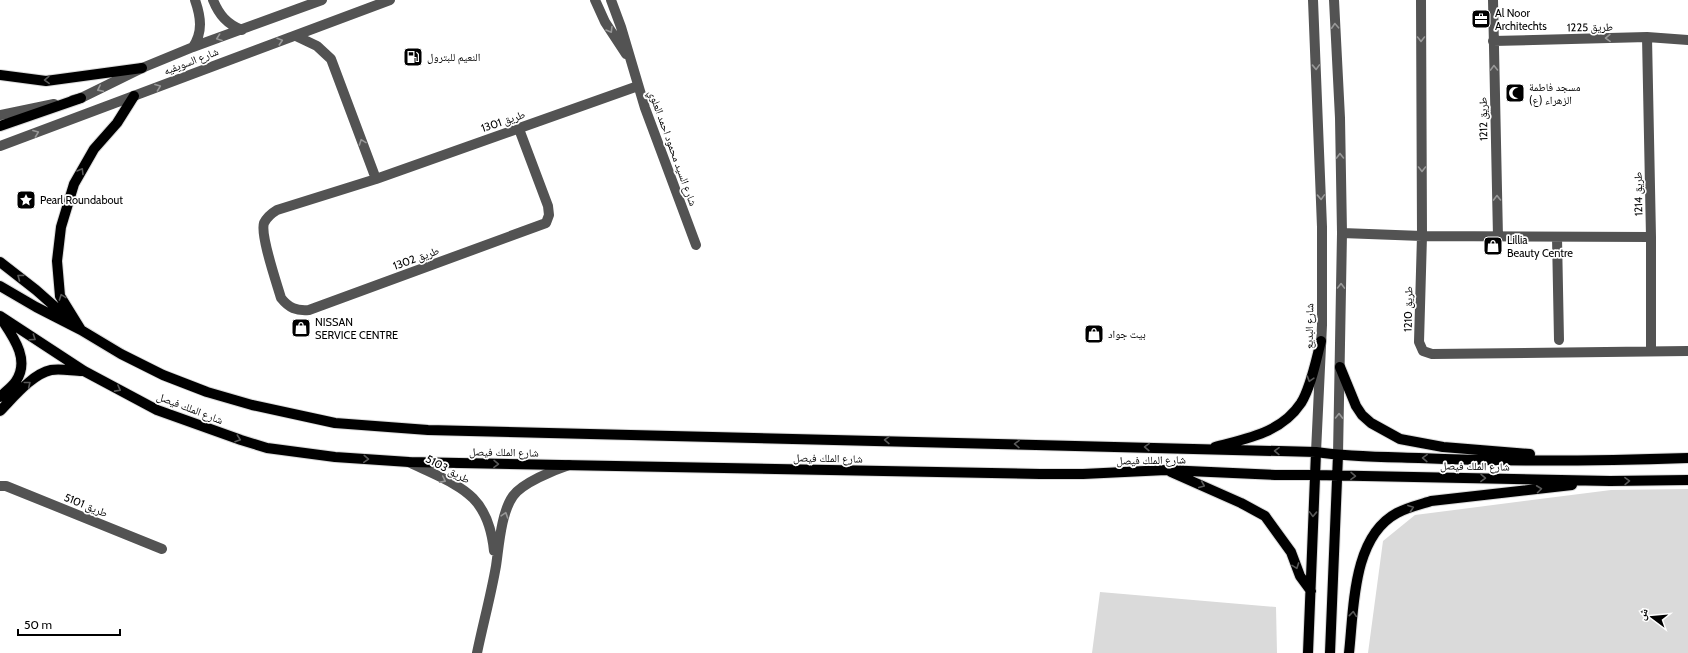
<svg xmlns="http://www.w3.org/2000/svg" width="1688" height="653" font-family="Cabin,'Noto Naskh Arabic',sans-serif">
<rect width="100%" height="100%" fill="#fff"/>
<path fill="#dadada" d="M 1688,489 L 1688,653 L 1368,653 L 1383,541 L 1415,515 L 1611,490 Z
M 1100,592 L 1276,607 L 1277,653 L 1092,653 Z"/>
<g fill="none" stroke-linecap="round" stroke-linejoin="round">
<g stroke="#dbdbdb" stroke-width="12">
<path id="major" d="M 0,75 L 46,81 L 142,68
M 0,126 L 81,98
M 0,262 L 36,290 L 71,321
M 0,286 L 36,307 L 81,330 L 121,354 L 163,375 L 207,392 L 252,405 L 335,423 L 428,430 L 1316,452 C 1350,457 1385,457 1419,458 C 1508,462 1598,461 1688,458
M 0,316 L 84,371 L 157,410 L 241,440 L 267,448 L 335,457 L 409,462 L 1040,474 L 1083,474 L 1166,470 L 1275,475 L 1314,475 L 1610,481 L 1688,480
M 81,330 L 60,296 L 57,261 L 61,227 L 74,184 L 94,149 L 117,123 L 134,96
M 1340,367 L 1356,406 L 1362,415 L 1371,423 L 1400,439 L 1443,447 L 1530,454
M 0,397 C 5,392 12,387 16,381 C 30,360 14,338 2,320
M 0,411 C 13,398 32,374 51,370 C 60,368 73,371 82,371
M 1215,447 C 1248,438 1281,433 1301,403 C 1311,387 1316,360 1321,341
M 1171,472 L 1241,503 L 1265,516 L 1291,552 L 1300,576 L 1311,591
M 1308,653 L 1316,452
M 1330,653 L 1338,455
M 1349,653 C 1354,609 1352,537 1397,513 C 1408,507 1419,505 1431,501 L 1572,485"/>
</g>
<path stroke="#535353" stroke-width="10" d="M 213,0 C 219,15 227,24 242,30
M 595,0 L 605,22 L 626,54
M 611,0 L 621,27 L 645,108 L 696,245
M 1313,0 L 1322,227 L 1322,325 L 1316,452
M 1334,0 L 1340,118 L 1342,233 L 1338,455
M 1421,0 L 1422,236 L 1419,342 L 1423,351 L 1432,354 L 1688,351
M 1493,0 L 1498,237
M 296,36 L 317,46 L 331,59 L 376,179
M 1647,37 L 1651,237 L 1651,351
M 1493,41 L 1647,37 L 1688,40
M 193,47 C 203,32 201,17 195,0
M 73,100 L 81,98 L 142,68 L 193,47 L 322,0
M 0,115 L 54,104
M 519,129 L 548,206 L 549,215 L 546,223 L 309,310 C 296,311 289,308 281,298 C 277,284 260,235 264,223 C 267,217 272,213 277,210 L 376,179 L 638,86
M 0,146 L 390,0
M 1342,233 L 1422,236 L 1651,237
M 1557,237 L 1559,340
M 409,462 C 457,486 488,491 494,551
M 0,486 L 6,486 L 162,549
M 477,653 C 483,624 491,595 496,566 C 499,546 501,513 513,496 C 522,483 554,470 569,465"/>
<use href="#major" stroke="#000" stroke-width="10"/>
</g>
<defs><path id="oneway-chevron" d="M-2-3.5L2.5 0L-2 3.5" fill="none" stroke-width="1.6" stroke-linecap="round" stroke-linejoin="round"/></defs>
<g stroke="#989898">
<use href="#oneway-chevron" transform="translate(1335 26) rotate(-93)"/>
<use href="#oneway-chevron" transform="translate(610 30) rotate(59)"/>
<use href="#oneway-chevron" transform="translate(219 38) rotate(160)"/>
<use href="#oneway-chevron" transform="translate(1608 38) rotate(179)"/>
<use href="#oneway-chevron" transform="translate(1421 39) rotate(90)"/>
<use href="#oneway-chevron" transform="translate(280 41) rotate(-18)"/>
<use href="#oneway-chevron" transform="translate(1316 67) rotate(88)"/>
<use href="#oneway-chevron" transform="translate(1494 68) rotate(-91)"/>
<use href="#oneway-chevron" transform="translate(158 87) rotate(-21)"/>
<use href="#oneway-chevron" transform="translate(100 89) rotate(153)"/>
<use href="#oneway-chevron" transform="translate(36 133) rotate(-21)"/>
<use href="#oneway-chevron" transform="translate(362 142) rotate(-110)"/>
<use href="#oneway-chevron" transform="translate(1340 156) rotate(-91)"/>
<use href="#oneway-chevron" transform="translate(1422 169) rotate(90)"/>
<use href="#oneway-chevron" transform="translate(1321 197) rotate(88)"/>
<use href="#oneway-chevron" transform="translate(1497 198) rotate(-91)"/>
<use href="#oneway-chevron" transform="translate(1341 286) rotate(-89)"/>
<use href="#oneway-chevron" transform="translate(1339 416) rotate(-89)"/>
<use href="#oneway-chevron" transform="translate(443 480) rotate(26)"/>
<use href="#oneway-chevron" transform="translate(505 515) rotate(-72)"/>
</g>
<g stroke="#595959">
<use href="#oneway-chevron" transform="translate(47 80) rotate(178)"/>
<use href="#oneway-chevron" transform="translate(81 171) rotate(-59)"/>
<use href="#oneway-chevron" transform="translate(20 277) rotate(-143)"/>
<use href="#oneway-chevron" transform="translate(62 297) rotate(-110)"/>
<use href="#oneway-chevron" transform="translate(33 338) rotate(34)"/>
<use href="#oneway-chevron" transform="translate(1310 379) rotate(107)"/>
<use href="#oneway-chevron" transform="translate(28 384) rotate(-39)"/>
<use href="#oneway-chevron" transform="translate(118 389) rotate(28)"/>
<use href="#oneway-chevron" transform="translate(238 439) rotate(19)"/>
<use href="#oneway-chevron" transform="translate(887 440) rotate(-179)"/>
<use href="#oneway-chevron" transform="translate(1017 444) rotate(-179)"/>
<use href="#oneway-chevron" transform="translate(1147 447) rotate(-178)"/>
<use href="#oneway-chevron" transform="translate(1277 451) rotate(-179)"/>
<use href="#oneway-chevron" transform="translate(1425 458) rotate(-178)"/>
<use href="#oneway-chevron" transform="translate(366 459) rotate(4)"/>
<use href="#oneway-chevron" transform="translate(496 464) rotate(1)"/>
<use href="#oneway-chevron" transform="translate(1353 476) rotate(1)"/>
<use href="#oneway-chevron" transform="translate(1483 478) rotate(1)"/>
<use href="#oneway-chevron" transform="translate(1627 481) rotate(-1)"/>
<use href="#oneway-chevron" transform="translate(1202 485) rotate(23)"/>
<use href="#oneway-chevron" transform="translate(1539 489) rotate(-7)"/>
<use href="#oneway-chevron" transform="translate(1411 508) rotate(-20)"/>
<use href="#oneway-chevron" transform="translate(1313 514) rotate(92)"/>
<use href="#oneway-chevron" transform="translate(1296 566) rotate(70)"/>
<use href="#oneway-chevron" transform="translate(1353 614) rotate(-84)"/>
</g>
<defs>
<g id="office-square" transform="scale(1)"><rect x="-9" y="-9" width="18" height="18" rx="4" fill="#000" stroke="#fff"/><path d="M-6-3h4V-5.5h4V-3h4V5H-6ZM-1-4.5V-3h2v-1.5ZM-6 0V1H6V0Z" fill="#fff"/></g>
<g id="fuel-square" transform="scale(1)"><rect x="-9" y="-9" width="18" height="18" rx="4" fill="#000" stroke="#fff"/><path d="M-5.5-6h7V0h2V4h1.3V-2.5L3-4.5l.8-.8L6-3V5H2.5V1h-1V6h-7ZM-4.2-4.7v3.2H.2V-4.7Z" fill="#fff"/></g>
<g id="mosque-square" transform="scale(1)"><rect x="-9" y="-9" width="18" height="18" rx="4" fill="#000" stroke="#fff"/><path d="M3.5-4.9A6 6 0 1 0 3.5 4.9A5 5 0 1 1 3.5-4.9Z" fill="#fff"/></g>
<g id="sight-square" transform="scale(1)"><rect x="-9" y="-9" width="18" height="18" rx="4" fill="#000" stroke="#fff"/><path d="M0-6L1.8-2.2L6-1.7L2.9 1.2L3.7 5.4L0 3.3L-3.7 5.4L-2.9 1.2L-6-1.7L-1.8-2.2Z" fill="#fff"/></g>
<g id="shop-square" transform="scale(1)"><rect x="-9" y="-9" width="18" height="18" rx="4" fill="#000" stroke="#fff"/><path d="M-5-2.5h2.3a2.7 3.5 0 0 1 5.4 0H5L5.5 6h-11ZM-1.5-2.5h3a1.5 2.3 0 0 0-3 0Z" fill="#fff"/></g>
</defs>
<g fill-rule="evenodd">
<use href="#office-square" x="1481" y="19"/>
<use href="#fuel-square" x="413" y="57"/>
<use href="#mosque-square" x="1515" y="93"/>
<use href="#sight-square" x="26" y="200"/>
<use href="#shop-square" x="1493" y="246"/>
<use href="#shop-square" x="301" y="328"/>
<use href="#shop-square" x="1094" y="334"/>
</g>
<g text-anchor="middle" stroke-width="3.5" stroke-linejoin="round" paint-order="stroke">
<g font-size="11" fill="#000" stroke="#fff" text-anchor="start">
<text x="1495" y="17">Al Noor<tspan x="1495" dy="13">Architechts</tspan></text>
<text x="427" y="61">النعيم للبترول</text>
<text x="1529" y="91">مسجد فاطمة<tspan x="1529" dy="13">الزهراء (ع)</tspan></text>
<text x="40" y="204">Pearl Roundabout</text>
<text x="1507" y="244">Lillia<tspan x="1507" dy="13">Beauty Centre</tspan></text>
<text x="315" y="326">NISSAN<tspan x="315" dy="13">SERVICE CENTRE</tspan></text>
<text x="1108" y="338">بيت جواد</text>
</g>
<g font-size="11" fill="#000" stroke="#fff">
<text transform="translate(1590 27) rotate(-1)" y="4">طريق 1225</text>
<text transform="translate(191 61) rotate(-21)" y="4">شارع السويفيه</text>
<text transform="translate(1483 119) rotate(-91)" y="4">طريق 1212</text>
<text transform="translate(503 121) rotate(-19)" y="4">طريق 1301</text>
<text transform="translate(673 148) rotate(70)" y="4">شارع السيد محمود احمد العلوي</text>
<text transform="translate(1638 194) rotate(-91)" y="4">طريق 1214</text>
<text transform="translate(416 258) rotate(-20)" y="4">طريق 1302</text>
<text transform="translate(1408 309) rotate(-89)" y="4">طريق 1210</text>
<text transform="translate(1309 326) rotate(-89)" y="4">شارع البديع</text>
<text transform="translate(190 408) rotate(21)" y="4">شارع الملك فيصل</text>
<text transform="translate(504 452) rotate(1)" y="4">شارع الملك فيصل</text>
<text transform="translate(828 458) rotate(1)" y="4">شارع الملك فيصل</text>
<text transform="translate(1151 460) rotate(-1)" y="4">شارع الملك فيصل</text>
<text transform="translate(1475 466) rotate(1)" y="4">شارع الملك فيصل</text>
<text transform="translate(448 469) rotate(28)" y="4">طريق 5103</text>
<text transform="translate(86 505) rotate(22)" y="4">طريق 5101</text>
</g>
</g>
<g transform="translate(1652 617) rotate(286)" stroke="#ffffff" stroke-width="3" paint-order="stroke">
<path d="M0-3L7 15L0 10L-7 15Z" fill="#000000"/>
<text y="-6" font-size="11" font-weight="bold" text-anchor="middle" fill="#000000">ش</text>
</g>
<path d="M18 629v6h102v-6" fill="none" stroke="#000000" stroke-width="2"/>
<text x="24" y="629" font-size="12" fill="#000000" stroke="#ffffff" stroke-width="3" paint-order="stroke">50 m</text>
</svg>
